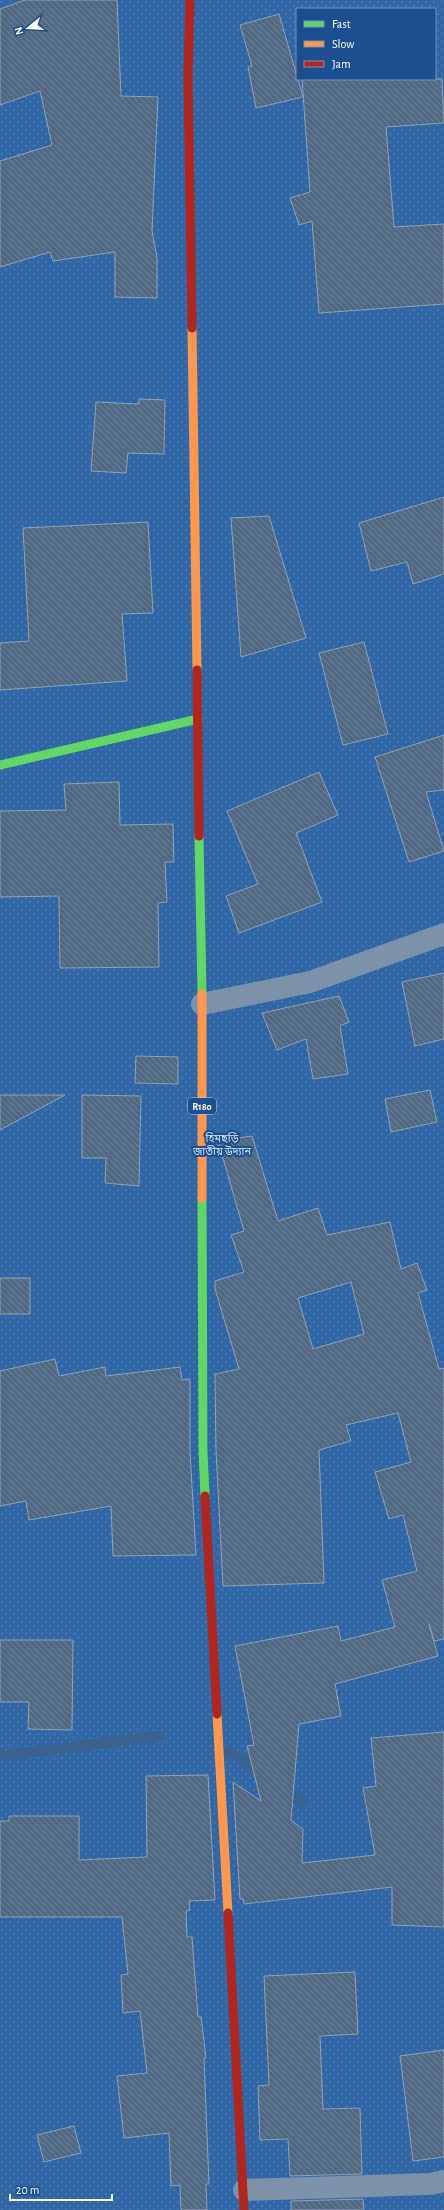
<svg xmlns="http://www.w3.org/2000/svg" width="444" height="2210" font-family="'Alegreya Sans','Noto Sans Bengali',sans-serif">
<defs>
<pattern id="park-dots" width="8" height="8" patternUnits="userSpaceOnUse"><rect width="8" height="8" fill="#2f66a5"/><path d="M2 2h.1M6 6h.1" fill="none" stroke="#4e7db2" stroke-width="1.8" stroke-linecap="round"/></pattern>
<pattern id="building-back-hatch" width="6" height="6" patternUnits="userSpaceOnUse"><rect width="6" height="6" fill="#526984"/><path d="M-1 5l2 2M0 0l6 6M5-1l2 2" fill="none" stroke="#6c8096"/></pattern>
</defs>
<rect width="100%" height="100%" fill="#365274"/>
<path fill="url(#park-dots)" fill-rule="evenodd" d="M 0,0 L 444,0 L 444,2210 L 0,2210 ZM 297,9 L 435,9 L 435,79 L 297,79 Z"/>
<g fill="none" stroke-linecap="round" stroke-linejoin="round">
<path stroke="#3b618d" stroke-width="10" d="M 229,1751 L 262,1774
M 0,1756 L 160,1736
M 282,1788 L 302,1802"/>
</g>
<path fill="url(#building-back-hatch)" stroke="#92a2b6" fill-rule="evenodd" d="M 25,0 L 117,0 L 121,96 L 158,97 L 152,231 L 157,258 L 157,298 L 115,297 L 115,252 L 53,261 L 50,252 L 0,267 L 0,161 L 52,145 L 40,91 L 0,105 L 0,9 Z
M 279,14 L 303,97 L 256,108 L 248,67 L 252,66 L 240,25 Z
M 302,79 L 442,79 L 444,123 L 386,127 L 394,227 L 444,224 L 444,304 L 319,313 L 312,221 L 299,225 L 290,198 L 310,192 Z
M 139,399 L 165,400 L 164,454 L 128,453 L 126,473 L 91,471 L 96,402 L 139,404 Z
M 444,497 L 444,574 L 413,584 L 407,562 L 371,571 L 359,523 Z
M 269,516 L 306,638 L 241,657 L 231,518 Z
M 148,522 L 153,613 L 122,614 L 127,681 L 0,690 L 0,643 L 29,641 L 23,528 Z
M 364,642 L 388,734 L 343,745 L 319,653 Z
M 444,735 L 444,790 L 426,792 L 444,851 L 409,862 L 375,757 Z
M 319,772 L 338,815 L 296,833 L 322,902 L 239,933 L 226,896 L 258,884 L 227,811 Z
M 119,782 L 120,825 L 173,824 L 174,862 L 165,862 L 167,902 L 158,903 L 159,967 L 60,968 L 59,896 L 0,897 L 0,811 L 66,810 L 64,784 Z
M 444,973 L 444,1039 L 415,1046 L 402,982 Z
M 339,996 L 349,1022 L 340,1026 L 348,1074 L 313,1079 L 306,1039 L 277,1050 L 262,1013 Z
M 136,1056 L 178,1057 L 178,1084 L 135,1083 Z
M 430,1090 L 437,1122 L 391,1132 L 385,1099 Z
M 0,1095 L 65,1095 L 0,1130 Z
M 82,1095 L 141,1096 L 139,1186 L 105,1183 L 106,1158 L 82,1158 Z
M 252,1136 L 278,1221 L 318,1208 L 327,1235 L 390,1222 L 401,1269 L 417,1263 L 427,1290 L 418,1293 L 439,1369 L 444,1368 L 444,1639 L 434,1641 L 429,1624 L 438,1656 L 335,1684 L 341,1716 L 299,1724 L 291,1820 L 303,1829 L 302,1863 L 375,1855 L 363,1788 L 376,1786 L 371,1738 L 444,1732 L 444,1927 L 392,1925 L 392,1887 L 244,1904 L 243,1899 L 240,1899 L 233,1782 L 261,1801 L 247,1746 L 254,1745 L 235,1646 L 338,1626 L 341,1641 L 395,1627 L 382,1580 L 417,1571 L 403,1515 L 389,1519 L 375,1472 L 411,1462 L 398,1413 L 346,1425 L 351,1441 L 319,1450 L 324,1583 L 223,1586 L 216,1451 L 215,1374 L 239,1369 L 215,1289 L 215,1281 L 244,1272 L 231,1235 L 244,1231 L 218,1141 ZM 351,1282 L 364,1334 L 313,1349 L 298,1298 Z
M 0,1278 L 30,1278 L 30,1314 L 0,1314 Z
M 55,1359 L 59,1376 L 105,1367 L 106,1376 L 180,1367 L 182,1380 L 190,1379 L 190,1451 L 196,1555 L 113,1556 L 111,1506 L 29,1520 L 26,1501 L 0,1506 L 0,1371 Z
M 0,1640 L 73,1640 L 72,1730 L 28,1729 L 29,1702 L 0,1702 Z
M 208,1775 L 215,1900 L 189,1901 L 190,1910 L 186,1911 L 187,1937 L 192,1937 L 198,2017 L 201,2017 L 206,2058 L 204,2058 L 209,2184 L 206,2184 L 207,2210 L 181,2210 L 180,2185 L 171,2186 L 169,2133 L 124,2138 L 117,2076 L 147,2073 L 140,2011 L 123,2013 L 121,1975 L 128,1974 L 122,1917 L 0,1917 L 0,1821 L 9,1821 L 9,1816 L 79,1816 L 79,1860 L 147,1857 L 146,1776 Z
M 355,1972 L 358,2034 L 320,2036 L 323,2109 L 360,2108 L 362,2174 L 290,2176 L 288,2139 L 260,2140 L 258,2086 L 269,2085 L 264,1976 Z
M 444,2050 L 444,2157 L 413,2161 L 400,2056 Z
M 74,2126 L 81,2153 L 44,2162 L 37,2135 Z
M 363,2199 L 364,2210 L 291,2210 L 291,2201 Z"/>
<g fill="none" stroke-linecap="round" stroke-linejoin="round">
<path stroke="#7d92a8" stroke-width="22" d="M 202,1004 L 310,982 L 444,934
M 244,2190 L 430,2184 L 444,2181"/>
<path stroke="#63d668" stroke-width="9" d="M 0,765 L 198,719
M 199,836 L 202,994
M 202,1198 L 203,1451 L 205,1496"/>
<path stroke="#ff974d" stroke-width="9" d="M 192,328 L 197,670
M 202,994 L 202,1198
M 217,1714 L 228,1913"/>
<path stroke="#b3261e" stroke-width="9" d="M 190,0 L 188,76 L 192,328
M 197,670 L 199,836
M 205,1496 L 217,1714
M 228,1913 L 244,2210"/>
</g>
<g text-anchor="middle" stroke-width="4" stroke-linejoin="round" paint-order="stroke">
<rect fill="#1b4f8f" stroke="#bbcadd" stroke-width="1" x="188" y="1098" width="28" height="16" rx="3"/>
<g font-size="10" font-weight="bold" fill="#fff">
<text x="202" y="1110">R180</text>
</g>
<g font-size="11" fill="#cfe3fa" stroke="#1b4f8f">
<text x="222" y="1142">হিমছড়ি<tspan x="222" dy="13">জাতীয় উদ্যান</tspan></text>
</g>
</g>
<rect x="296" y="8" width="140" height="72" fill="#1b4f8f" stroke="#7695bc"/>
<rect x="304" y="21" width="20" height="6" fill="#63d668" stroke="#7695bc"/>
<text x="332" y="28" font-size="12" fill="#ffffff">Fast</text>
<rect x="304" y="41" width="20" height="6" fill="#ff974d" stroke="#7695bc"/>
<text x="332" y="48" font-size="12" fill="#ffffff">Slow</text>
<rect x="304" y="61" width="20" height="6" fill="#b3261e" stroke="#7695bc"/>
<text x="332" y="68" font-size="12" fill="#ffffff">Jam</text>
<g transform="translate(28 28) rotate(252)" stroke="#1b4f8f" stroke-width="3" paint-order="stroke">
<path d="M0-3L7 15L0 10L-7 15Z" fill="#ffffff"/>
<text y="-6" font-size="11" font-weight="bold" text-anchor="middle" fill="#ffffff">N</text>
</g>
<path d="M10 2194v6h102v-6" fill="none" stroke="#ffffff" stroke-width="2"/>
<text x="16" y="2194" font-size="12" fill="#ffffff" stroke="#1b4f8f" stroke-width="3" paint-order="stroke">20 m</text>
</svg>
